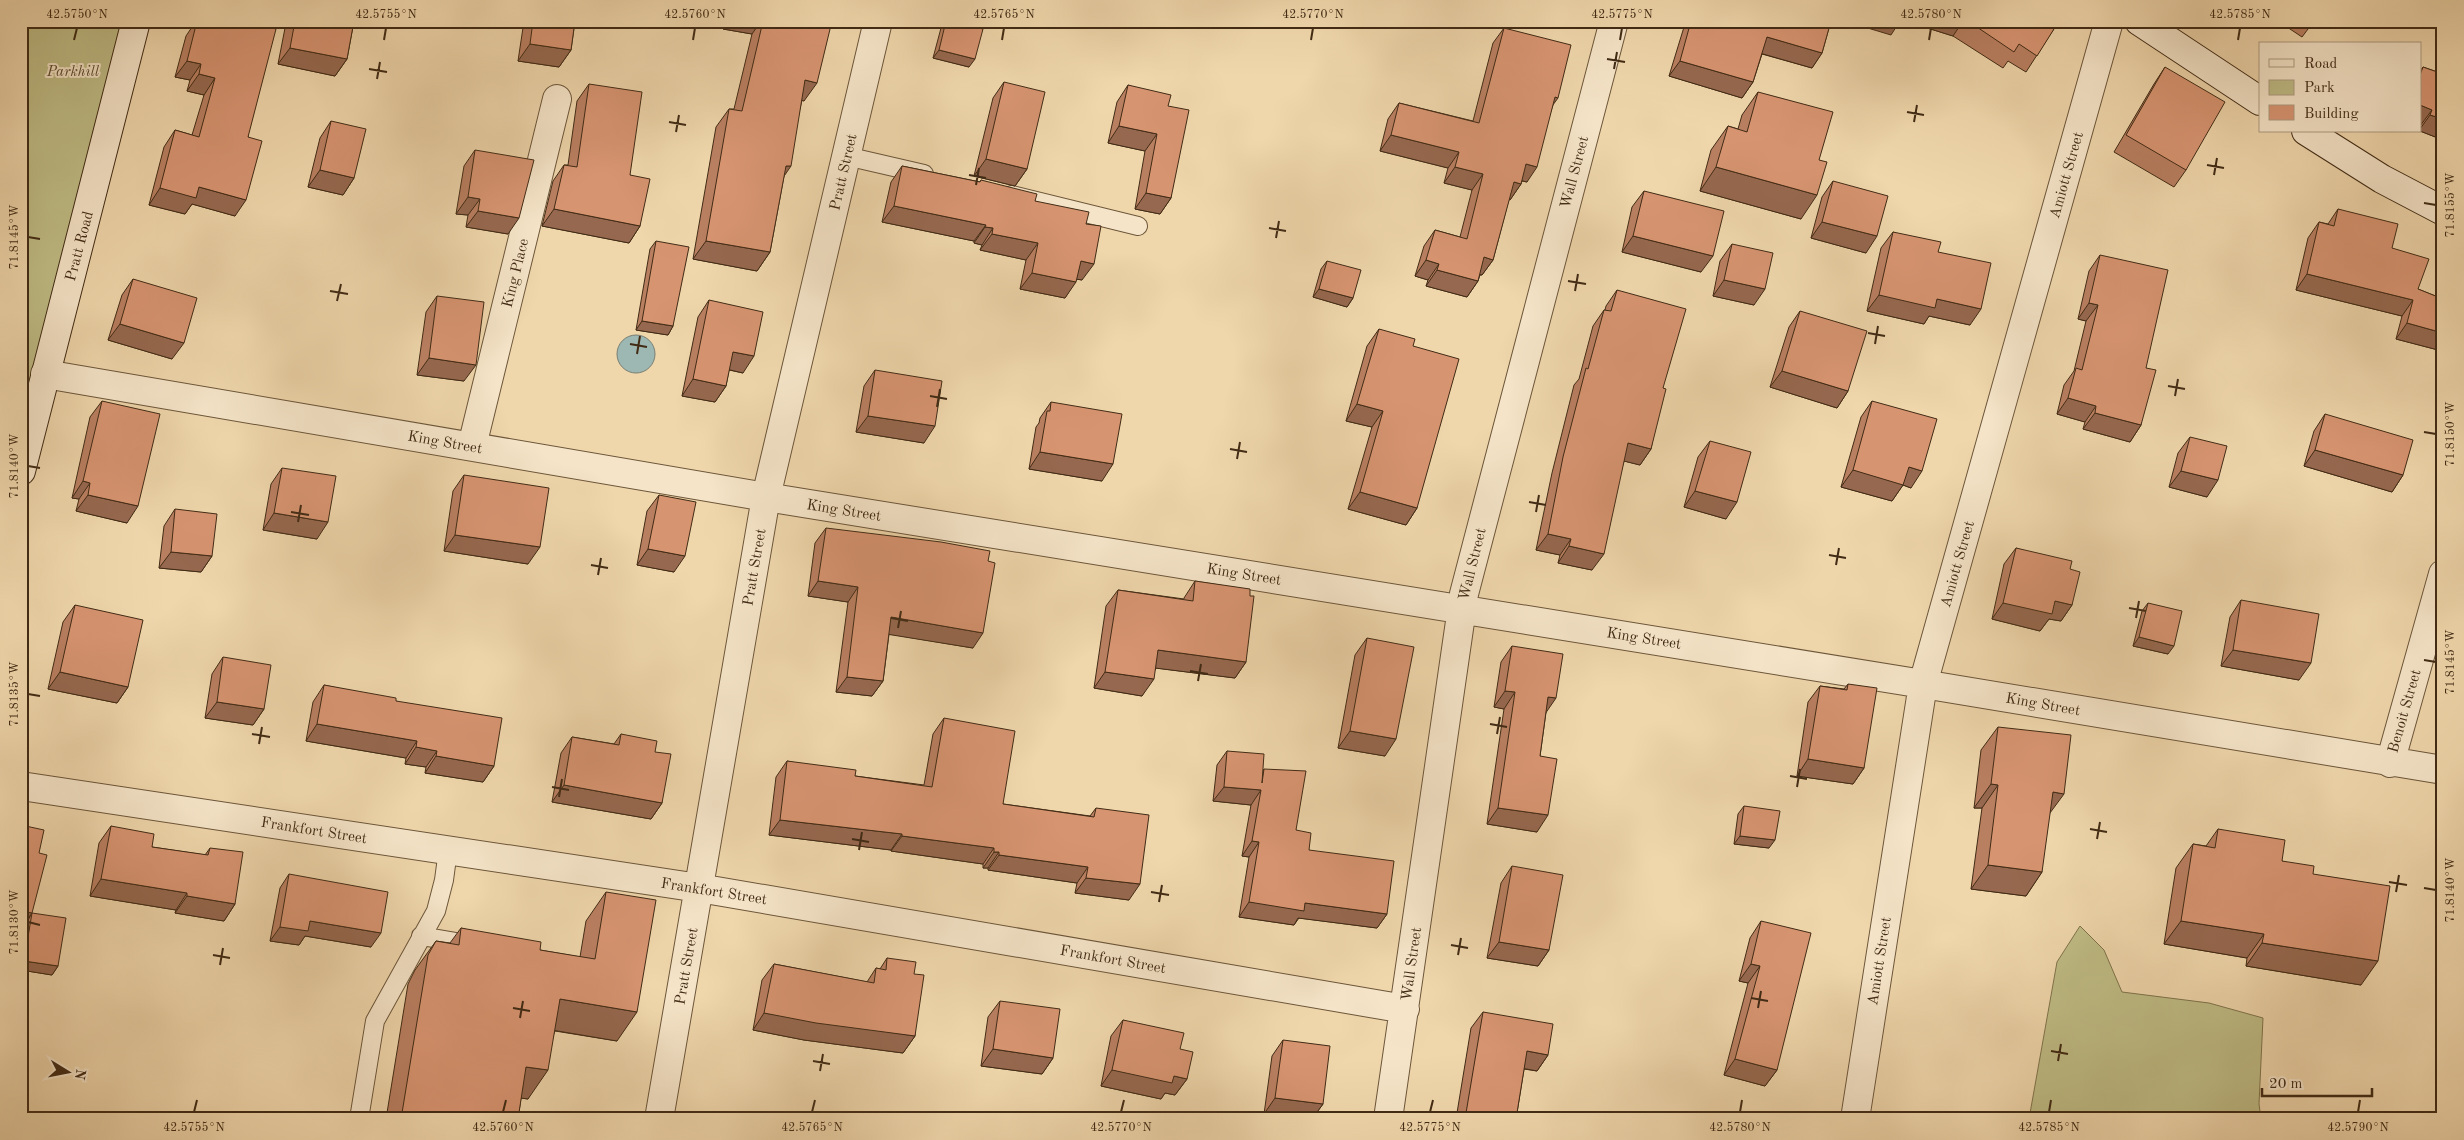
<svg xmlns="http://www.w3.org/2000/svg" width="2464" height="1140" font-family="'Old Standard TT',serif">
<rect width="100%" height="100%" fill="#efd6ab"/>
<filter id="stains"><feTurbulence type="fractalNoise" baseFrequency=".004" numOctaves="4"/><feColorMatrix values="0 0 0 0 .2 0 0 0 0 .09 0 0 0 0 .02 0 0 0 .5 -.17"/></filter>
<radialGradient id="worn" r=".72"><stop offset=".6" stop-color="#630" stop-opacity="0"/><stop offset="1" stop-color="#630" stop-opacity=".3"/></radialGradient>
<path fill="#bfbc85" stroke="#80744d" d="M 21,21 L 136,21 L 21,471 Z
M 2080,926 L 2104,950 L 2122,992 L 2209,1003 L 2263,1018 L 2259,1104 L 2261,1119 L 2029,1119 L 2057,962 Z"/>
<path fill="#9db7b3" stroke="#787f74" d="M617 354a19 19 0 1 1 38 0a19 19 0 1 1-38 0Z"/>
<g fill="none" stroke-linecap="round" stroke-linejoin="round">
<g stroke="#6c563a" stroke-width="20">
<path id="lane" d="M 846,156 L 924,174
M 1012,195 L 1138,226
M 421,936 L 474,945
M 359,1119 L 375,1021 L 436,911 L 444,880 L 448,850"/>
</g>
<g stroke="#6c563a" stroke-width="30">
<path id="street" d="M 45,374 L 766,497 L 1923,684 L 2443,770
M 472,446 L 557,99
M 2390,763 L 2443,574
M 21,786 L 699,888 L 1405,1009
M 659,1119 L 766,497 L 878,21
M 1388,1119 L 1464,594 L 1614,21
M 1855,1119 L 1923,684 L 2109,21"/>
</g>
<g stroke="#412b15" stroke-width="30">
<path id="secondary" d="M 2139,21 L 2260,101
M 2306,131 L 2382,179 L 2443,211
M 21,471 L 136,21"/>
</g>
<use href="#lane" stroke="#f5e4c8" stroke-width="18"/>
<use href="#street" stroke="#f5e4c8" stroke-width="28"/>
<use href="#secondary" stroke="#f5e4c8" stroke-width="28"/>
</g>
<path fill="#b97f61" stroke="#412b15" d="M 196,21 L 204,21 L 213,23 L 214,21 L 246,21 L 248,137 L 235,216 L 192,204 L 185,214 L 149,205 L 164,147 L 175,130 L 192,135 L 204,95 L 187,91 L 190,80 L 175,77 L 186,36 Z
M 288,21 L 354,21 L 347,59 L 335,76 L 278,64 L 286,23 Z
M 524,21 L 575,21 L 571,50 L 559,67 L 518,61 Z
M 725,21 L 829,21 L 804,101 L 802,100 L 784,176 L 770,252 L 757,271 L 693,259 L 716,127 L 729,109 L 734,109 L 752,34 L 723,29 Z
M 946,21 L 952,21 L 969,67 L 933,58 L 941,28 Z
M 1688,21 L 1831,21 L 1822,53 L 1812,68 L 1762,54 L 1753,82 L 1742,98 L 1669,76 L 1684,27 Z
M 1905,21 L 2059,21 L 2026,72 L 2008,61 L 2003,68 L 1953,36 Z
M 2278,21 L 2314,21 L 2302,37 Z
M 1504,28 L 1553,105 L 1527,182 L 1522,181 L 1521,184 L 1510,200 L 1509,199 L 1493,260 L 1482,275 L 1480,275 L 1478,281 L 1467,297 L 1426,286 L 1428,280 L 1415,276 L 1424,246 L 1435,230 L 1460,237 L 1472,190 L 1444,183 L 1448,168 L 1380,151 L 1388,119 L 1399,103 L 1473,121 L 1493,43 Z
M 2165,67 L 2186,170 L 2174,187 L 2114,152 L 2154,84 Z
M 2423,67 L 2443,74 L 2443,140 L 2420,131 L 2420,71 Z
M 1004,82 L 1027,169 L 1015,186 L 974,176 L 993,98 Z
M 589,84 L 630,175 L 640,226 L 629,243 L 542,226 L 553,181 L 564,165 L 568,165 L 577,101 Z
M 1128,85 L 1168,106 L 1171,198 L 1160,214 L 1135,209 L 1145,151 L 1108,143 L 1117,102 Z
M 1758,92 L 1801,219 L 1700,191 L 1711,150 L 1728,126 L 1738,129 L 1742,115 Z
M 331,121 L 354,178 L 343,195 L 308,187 L 320,138 Z
M 475,150 L 508,234 L 466,227 L 468,215 L 456,214 L 464,166 Z
M 902,166 L 980,182 L 981,180 L 1035,201 L 1086,224 L 1082,280 L 1077,279 L 1065,298 L 1020,289 L 1026,260 L 980,250 L 982,245 L 974,243 L 974,241 L 882,222 L 891,182 Z
M 1833,181 L 1866,253 L 1811,238 L 1822,197 Z
M 1644,191 L 1701,272 L 1622,252 L 1632,207 Z
M 2338,209 L 2392,248 L 2418,289 L 2443,299 L 2443,350 L 2442,351 L 2396,339 L 2402,316 L 2296,290 L 2308,238 L 2319,222 L 2328,224 Z
M 1893,232 L 1938,252 L 1970,325 L 1929,316 L 1924,324 L 1867,311 L 1881,248 Z
M 656,241 L 673,326 L 668,335 L 636,330 L 650,249 Z
M 1732,244 L 1754,305 L 1713,296 L 1720,261 Z
M 2100,255 L 2146,368 L 2141,425 L 2130,442 L 2083,429 L 2085,422 L 2057,414 L 2064,385 L 2074,371 L 2086,321 L 2078,319 L 2089,271 Z
M 1327,261 L 1353,298 L 1347,307 L 1313,297 L 1321,269 Z
M 133,279 L 172,359 L 108,340 L 122,295 Z
M 1617,290 L 1663,388 L 1651,449 L 1640,465 L 1624,461 L 1592,570 L 1558,563 L 1560,555 L 1536,550 L 1552,473 L 1574,385 L 1579,379 L 1593,326 L 1604,310 L 1605,310 L 1606,306 Z
M 437,296 L 464,381 L 417,375 L 426,312 Z
M 709,300 L 743,373 L 729,370 L 726,386 L 715,402 L 682,396 L 698,317 Z
M 1800,311 L 1848,391 L 1837,408 L 1770,387 L 1789,327 Z
M 1379,329 L 1417,508 L 1406,525 L 1348,509 L 1372,427 L 1346,421 L 1367,346 Z
M 875,370 L 924,443 L 856,432 L 864,386 Z
M 102,401 L 127,523 L 76,511 L 79,499 L 72,498 L 90,417 Z
M 1872,401 L 1911,488 L 1903,485 L 1892,501 L 1841,487 L 1861,417 Z
M 1051,402 L 1102,481 L 1029,469 L 1036,427 L 1039,423 L 1040,418 Z
M 2325,414 L 2403,475 L 2392,492 L 2304,466 L 2314,431 Z
M 2190,437 L 2207,497 L 2169,487 L 2178,453 Z
M 1710,441 L 1726,519 L 1684,507 L 1698,457 Z
M 282,468 L 317,539 L 263,530 L 271,484 Z
M 464,475 L 528,564 L 444,551 L 453,491 Z
M 659,495 L 674,572 L 637,565 L 647,511 Z
M 175,509 L 212,556 L 201,572 L 159,568 L 164,526 Z
M 826,528 L 973,648 L 889,634 L 883,681 L 872,696 L 836,692 L 848,602 L 808,596 L 815,543 Z
M 2016,548 L 2070,569 L 2072,605 L 2061,621 L 2049,619 L 2040,631 L 1992,619 L 2004,564 Z
M 1195,581 L 1246,662 L 1235,678 L 1156,668 L 1142,696 L 1094,688 L 1106,606 L 1118,590 L 1184,599 L 1184,598 Z
M 2241,600 L 2299,680 L 2221,666 L 2230,617 Z
M 2148,603 L 2168,654 L 2133,646 L 2142,611 Z
M 75,605 L 128,687 L 117,703 L 48,689 L 63,622 Z
M 1367,638 L 1385,756 L 1338,748 L 1355,655 Z
M 1512,646 L 1546,712 L 1540,756 L 1537,832 L 1487,824 L 1504,709 L 1494,707 L 1501,662 Z
M 223,657 L 264,709 L 253,725 L 205,718 L 212,674 Z
M 1848,684 L 1864,768 L 1853,784 L 1797,776 L 1808,702 L 1820,686 L 1844,689 Z
M 324,685 L 396,701 L 494,766 L 483,782 L 425,773 L 426,767 L 405,764 L 406,758 L 306,741 L 313,702 Z
M 944,718 L 1003,804 L 1090,816 L 1096,808 L 1129,900 L 1075,893 L 1077,883 L 988,870 L 988,868 L 983,868 L 983,864 L 891,851 L 891,850 L 769,835 L 776,777 L 787,761 L 855,776 L 924,785 L 933,734 Z
M 1998,727 L 2042,872 L 2026,896 L 1971,889 L 1982,808 L 1974,808 L 1981,750 Z
M 621,734 L 655,752 L 662,803 L 651,819 L 552,802 L 561,753 L 572,737 L 614,744 Z
M 1227,751 L 1263,771 L 1264,769 L 1296,830 L 1309,850 L 1387,914 L 1377,928 L 1299,918 L 1294,925 L 1239,917 L 1249,857 L 1242,856 L 1251,805 L 1213,801 L 1217,765 Z
M 1744,806 L 1769,848 L 1734,844 L 1738,814 Z
M 111,826 L 152,847 L 205,855 L 210,848 L 235,904 L 224,921 L 175,913 L 176,910 L 90,896 L 99,843 Z
M 2218,829 L 2282,861 L 2313,874 L 2361,985 L 2246,966 L 2247,958 L 2164,944 L 2176,868 L 2193,844 L 2206,846 Z
M 1512,866 L 1549,950 L 1538,966 L 1487,958 L 1501,883 Z
M 289,874 L 371,947 L 305,936 L 299,945 L 270,941 L 280,888 Z
M 606,892 L 617,1041 L 555,1031 L 528,1099 L 521,1098 L 518,1119 L 386,1119 L 408,984 L 415,970 L 436,941 L 450,943 L 461,928 L 540,950 L 580,957 L 586,921 Z
M 32,913 L 58,966 L 52,975 L 21,970 L 21,952 L 27,922 Z
M 1761,921 L 1777,1070 L 1765,1086 L 1724,1075 L 1748,983 L 1739,981 L 1750,938 Z
M 887,958 L 914,974 L 915,1036 L 903,1053 L 804,1040 L 753,1030 L 762,980 L 774,964 L 867,982 L 876,968 L 880,969 Z
M 1000,1001 L 1053,1058 L 1042,1074 L 981,1066 L 988,1017 Z
M 1483,1012 L 1548,1055 L 1537,1071 L 1524,1069 L 1516,1119 L 1456,1119 L 1471,1028 Z
M 1123,1020 L 1180,1049 L 1187,1079 L 1175,1095 L 1165,1093 L 1161,1099 L 1101,1086 L 1111,1036 Z
M 1283,1040 L 1323,1104 L 1312,1119 L 1298,1119 L 1264,1114 L 1272,1056 Z"/>
<path fill="#96684f" stroke="#412b15" d="M 729,21 L 761,21 L 752,34 L 723,29 Z
M 1864,21 L 1900,21 L 1891,35 L 1861,26 Z
M 1905,21 L 1963,21 L 1953,36 Z
M 1767,37 L 1822,53 L 1812,68 L 1756,52 Z
M 530,44 L 571,50 L 559,67 L 518,61 Z
M 290,48 L 347,59 L 335,76 L 278,64 Z
M 939,50 L 975,59 L 969,67 L 933,58 Z
M 187,61 L 201,64 L 190,80 L 175,77 Z
M 1680,61 L 1753,82 L 1742,98 L 1669,76 Z
M 199,74 L 215,78 L 204,95 L 187,91 Z
M 805,80 L 817,83 L 804,101 L 792,98 Z
M 1555,97 L 1558,98 L 1547,113 Z
M 2420,105 L 2432,110 L 2420,126 Z
M 2430,115 L 2443,119 L 2443,140 L 2420,131 L 2420,129 Z
M 1119,126 L 1157,134 L 1145,151 L 1108,143 Z
M 1391,135 L 1459,152 L 1448,168 L 1380,151 Z
M 986,159 L 1027,169 L 1015,186 L 974,176 Z
M 1526,164 L 1537,167 L 1527,182 L 1515,179 Z
M 786,166 L 791,166 L 778,185 Z
M 1455,167 L 1483,174 L 1472,190 L 1444,183 Z
M 1716,167 L 1817,195 L 1801,219 L 1700,191 Z
M 320,170 L 354,178 L 343,195 L 308,187 Z
M 1514,182 L 1521,184 L 1510,200 L 1503,198 Z
M 199,187 L 246,200 L 235,216 L 192,204 L 185,214 L 149,205 L 160,188 Z
M 1146,193 L 1171,198 L 1160,214 L 1135,209 Z
M 468,197 L 480,199 L 468,215 L 456,214 Z
M 894,206 L 986,225 L 974,241 L 882,222 Z
M 554,209 L 640,226 L 629,243 L 542,226 Z
M 478,211 L 519,218 L 508,234 L 466,227 Z
M 1822,222 L 1877,236 L 1866,253 L 1811,238 Z
M 985,227 L 993,228 L 982,245 L 974,243 Z
M 992,234 L 1038,243 L 1026,260 L 980,250 Z
M 1633,236 L 1713,256 L 1701,272 L 1622,252 Z
M 706,241 L 770,252 L 757,271 L 693,259 Z
M 1484,257 L 1493,260 L 1482,275 L 1473,273 Z
M 1426,260 L 1439,264 L 1428,280 L 1415,276 Z
M 1081,261 L 1094,264 L 1082,280 L 1069,278 Z
M 1437,270 L 1478,281 L 1467,297 L 1426,286 Z
M 1032,273 L 1076,282 L 1065,298 L 1020,289 Z
M 2307,274 L 2413,300 L 2402,316 L 2296,290 Z
M 1724,280 L 1765,289 L 1754,305 L 1713,296 Z
M 1319,289 L 1353,298 L 1347,307 L 1313,297 Z
M 1879,295 L 1937,299 L 1981,309 L 1970,325 L 1929,316 L 1924,324 L 1867,311 Z
M 2089,303 L 2098,305 L 2086,321 L 2078,319 Z
M 642,321 L 673,326 L 668,335 L 636,330 Z
M 2407,323 L 2443,333 L 2443,350 L 2442,351 L 2396,339 Z
M 120,324 L 184,343 L 172,359 L 108,340 Z
M 733,352 L 754,356 L 743,373 L 722,368 Z
M 429,358 L 476,365 L 464,381 L 417,375 Z
M 1782,371 L 1848,391 L 1837,408 L 1770,387 Z
M 693,379 L 726,386 L 715,402 L 682,396 Z
M 2068,398 L 2096,406 L 2085,422 L 2057,414 Z
M 1357,404 L 1383,411 L 1372,427 L 1346,421 Z
M 2095,413 L 2141,425 L 2130,442 L 2083,429 Z
M 868,416 L 935,426 L 924,443 L 856,432 Z
M 1628,443 L 1651,449 L 1640,465 L 1616,459 Z
M 2315,450 L 2403,475 L 2392,492 L 2304,466 Z
M 1040,452 L 1113,464 L 1102,481 L 1029,469 Z
M 1909,467 L 1922,471 L 1911,488 L 1903,485 L 1892,501 L 1841,487 L 1853,470 Z
M 2181,471 L 2218,480 L 2207,497 L 2169,487 Z
M 83,481 L 90,483 L 79,499 L 72,498 Z
M 1695,491 L 1737,502 L 1726,519 L 1684,507 Z
M 1360,492 L 1417,508 L 1406,525 L 1348,509 Z
M 88,495 L 138,506 L 127,523 L 76,511 Z
M 274,513 L 328,522 L 317,539 L 263,530 Z
M 1548,534 L 1571,539 L 1560,555 L 1536,550 Z
M 455,535 L 540,547 L 528,564 L 444,551 Z
M 1569,546 L 1604,554 L 1592,570 L 1558,563 Z
M 648,549 L 685,556 L 674,572 L 637,565 Z
M 171,552 L 212,556 L 201,572 L 159,568 Z
M 818,581 L 858,587 L 848,602 L 808,596 Z
M 2055,601 L 2072,605 L 2061,621 L 2049,619 L 2040,631 L 1992,619 L 2003,603 Z
M 891,617 L 983,633 L 973,648 L 880,633 Z
M 2139,637 L 2174,646 L 2168,654 L 2133,646 Z
M 1158,650 L 1246,662 L 1235,678 L 1147,667 Z
M 2233,650 L 2311,663 L 2299,680 L 2221,666 Z
M 60,672 L 128,687 L 117,703 L 48,689 Z
M 1105,672 L 1154,679 L 1142,696 L 1094,688 Z
M 847,677 L 883,681 L 872,696 L 836,692 Z
M 1505,691 L 1515,692 L 1504,709 L 1494,707 Z
M 1548,697 L 1556,698 L 1545,714 Z
M 217,702 L 264,709 L 253,725 L 205,718 Z
M 317,724 L 417,741 L 406,758 L 306,741 Z
M 1350,731 L 1396,739 L 1385,756 L 1338,748 Z
M 416,747 L 437,751 L 426,767 L 405,764 Z
M 436,756 L 494,766 L 483,782 L 425,773 Z
M 1808,759 L 1864,768 L 1853,784 L 1797,776 Z
M 1991,784 L 1998,785 L 1982,808 L 1974,808 Z
M 564,785 L 662,803 L 651,819 L 552,802 Z
M 1224,787 L 1261,790 L 1251,805 L 1213,801 Z
M 2053,792 L 2064,794 L 2047,817 Z
M 1498,808 L 1548,815 L 1537,832 L 1487,824 Z
M 780,820 L 902,834 L 891,850 L 769,835 Z
M 902,836 L 994,848 L 983,864 L 891,851 Z
M 1740,836 L 1775,840 L 1769,848 L 1734,844 Z
M 1252,841 L 1259,842 L 1249,857 L 1242,856 Z
M 994,852 L 999,852 L 988,868 L 983,868 Z
M 999,855 L 1088,867 L 1077,883 L 988,870 Z
M 1988,865 L 2042,872 L 2026,896 L 1971,889 Z
M 1086,878 L 1140,884 L 1129,900 L 1075,893 Z
M 101,879 L 187,893 L 176,910 L 90,896 Z
M 187,896 L 235,904 L 224,921 L 175,913 Z
M 1249,902 L 1305,903 L 1387,914 L 1377,928 L 1298,918 L 1294,925 L 1239,917 Z
M 21,911 L 32,913 L 21,928 Z
M 310,921 L 381,933 L 371,947 L 305,936 L 299,945 L 270,941 L 280,927 Z
M 2181,921 L 2264,934 L 2247,958 L 2164,944 Z
M 1499,942 L 1549,950 L 1538,966 L 1487,958 Z
M 2262,943 L 2378,961 L 2361,985 L 2246,966 Z
M 24,961 L 58,966 L 52,975 L 21,970 L 21,965 Z
M 1751,964 L 1760,966 L 1748,983 L 1739,981 Z
M 560,999 L 637,1012 L 617,1041 L 540,1028 Z
M 764,1013 L 915,1036 L 903,1053 L 804,1040 L 753,1030 Z
M 993,1049 L 1053,1058 L 1042,1074 L 981,1066 Z
M 1527,1051 L 1548,1055 L 1537,1071 L 1516,1067 Z
M 1735,1059 L 1777,1070 L 1765,1086 L 1724,1075 Z
M 526,1067 L 548,1070 L 528,1099 L 506,1096 Z
M 1112,1070 L 1174,1076 L 1187,1079 L 1175,1095 L 1165,1093 L 1161,1099 L 1101,1086 Z
M 1275,1098 L 1323,1104 L 1312,1119 L 1298,1119 L 1264,1114 Z"/>
<path fill="#d79471" stroke="#412b15" d="M 197,21 L 204,21 L 217,24 L 218,21 L 246,21 L 276,29 L 248,137 L 262,141 L 246,200 L 199,187 L 196,198 L 160,188 L 175,130 L 199,137 L 215,78 L 199,74 L 201,64 L 187,61 Z
M 295,21 L 354,21 L 347,59 L 290,48 Z
M 533,21 L 575,21 L 571,50 L 530,44 Z
M 763,21 L 829,21 L 828,24 L 831,25 L 817,83 L 805,80 L 791,166 L 786,166 L 770,252 L 706,241 L 729,109 L 742,111 Z
M 946,21 L 952,21 L 983,29 L 975,59 L 939,50 Z
M 1691,21 L 1728,22 L 1831,21 L 1822,53 L 1767,37 L 1753,82 L 1680,61 Z
M 1968,21 L 2059,21 L 2037,56 L 2019,44 L 2014,52 Z
M 1504,28 L 1571,45 L 1558,98 L 1555,97 L 1537,167 L 1526,164 L 1521,184 L 1514,182 L 1493,260 L 1484,257 L 1478,281 L 1437,270 L 1439,264 L 1426,260 L 1435,230 L 1467,239 L 1483,174 L 1455,167 L 1459,152 L 1391,135 L 1399,103 L 1479,123 Z
M 2165,67 L 2225,102 L 2186,170 L 2126,135 Z
M 2423,67 L 2443,74 L 2443,119 L 2430,115 L 2432,110 L 2420,105 L 2420,75 Z
M 1004,82 L 1045,92 L 1027,169 L 986,159 Z
M 589,84 L 642,92 L 630,175 L 650,179 L 640,226 L 554,209 L 564,165 L 577,167 Z
M 1128,85 L 1171,95 L 1168,106 L 1189,110 L 1171,198 L 1146,193 L 1157,134 L 1119,126 Z
M 1758,92 L 1833,112 L 1819,160 L 1827,162 L 1817,195 L 1716,167 L 1728,126 L 1747,132 Z
M 331,121 L 366,129 L 354,178 L 320,170 Z
M 475,150 L 534,160 L 519,218 L 478,211 L 480,199 L 468,197 Z
M 902,166 L 980,182 L 981,180 L 1037,194 L 1035,201 L 1089,212 L 1086,224 L 1101,226 L 1094,264 L 1081,261 L 1076,282 L 1032,273 L 1038,243 L 992,234 L 993,228 L 985,227 L 986,225 L 894,206 Z
M 1833,181 L 1888,196 L 1877,236 L 1822,222 Z
M 1644,191 L 1724,211 L 1713,256 L 1633,236 Z
M 2338,209 L 2398,224 L 2392,248 L 2429,259 L 2418,289 L 2443,299 L 2443,333 L 2407,323 L 2413,300 L 2307,274 L 2319,222 L 2334,226 Z
M 1893,232 L 1941,242 L 1938,252 L 1991,263 L 1981,309 L 1937,299 L 1935,308 L 1879,295 Z
M 656,241 L 689,247 L 673,326 L 642,321 Z
M 1732,244 L 1773,253 L 1765,289 L 1724,280 Z
M 2100,255 L 2168,270 L 2146,368 L 2156,370 L 2141,425 L 2095,413 L 2096,406 L 2068,398 L 2076,368 L 2082,370 L 2098,305 L 2089,303 Z
M 1327,261 L 1361,270 L 1353,298 L 1319,289 Z
M 133,279 L 197,298 L 184,343 L 120,324 Z
M 1617,290 L 1686,309 L 1663,388 L 1666,389 L 1651,449 L 1628,443 L 1604,554 L 1569,546 L 1571,539 L 1548,534 L 1563,457 L 1586,368 L 1588,369 L 1604,310 L 1611,311 Z
M 437,296 L 484,302 L 476,365 L 429,358 Z
M 709,300 L 763,312 L 754,356 L 733,352 L 726,386 L 693,379 Z
M 1800,311 L 1867,331 L 1848,391 L 1782,371 Z
M 1379,329 L 1415,339 L 1413,346 L 1459,359 L 1417,508 L 1360,492 L 1383,411 L 1357,404 Z
M 875,370 L 942,381 L 935,426 L 868,416 Z
M 102,401 L 160,414 L 138,506 L 88,495 L 90,483 L 83,481 Z
M 1872,401 L 1937,419 L 1922,471 L 1909,467 L 1903,485 L 1853,470 Z
M 1051,402 L 1122,414 L 1113,464 L 1040,452 L 1047,411 L 1050,411 Z
M 2325,414 L 2413,440 L 2403,475 L 2315,450 Z
M 2190,437 L 2227,446 L 2218,480 L 2181,471 Z
M 1710,441 L 1751,452 L 1737,502 L 1695,491 Z
M 282,468 L 336,476 L 328,522 L 274,513 Z
M 464,475 L 549,488 L 540,547 L 455,535 Z
M 659,495 L 696,502 L 685,556 L 648,549 Z
M 175,509 L 217,514 L 212,556 L 171,552 Z
M 826,528 L 941,542 L 990,551 L 988,561 L 995,563 L 983,633 L 891,617 L 883,681 L 847,677 L 858,587 L 818,581 Z
M 2016,548 L 2072,561 L 2070,569 L 2080,572 L 2072,605 L 2055,601 L 2052,614 L 2003,603 Z
M 1195,581 L 1250,589 L 1250,596 L 1254,596 L 1246,662 L 1158,650 L 1154,679 L 1105,672 L 1118,590 L 1193,601 Z
M 2241,600 L 2319,614 L 2311,663 L 2233,650 Z
M 2148,603 L 2182,611 L 2174,646 L 2139,637 Z
M 75,605 L 143,620 L 128,687 L 60,672 Z
M 1367,638 L 1414,647 L 1396,739 L 1350,731 Z
M 1512,646 L 1563,654 L 1556,698 L 1548,697 L 1540,756 L 1557,759 L 1548,815 L 1498,808 L 1515,692 L 1505,691 Z
M 223,657 L 271,665 L 264,709 L 217,702 Z
M 1848,684 L 1877,688 L 1864,768 L 1808,759 L 1820,686 L 1847,690 Z
M 324,685 L 396,698 L 396,701 L 502,718 L 494,766 L 436,756 L 437,751 L 416,747 L 417,741 L 317,724 Z
M 944,718 L 1015,731 L 1003,804 L 1094,817 L 1096,808 L 1149,815 L 1140,884 L 1086,878 L 1088,867 L 999,855 L 999,852 L 994,852 L 994,848 L 902,836 L 902,834 L 780,820 L 787,761 L 856,770 L 855,776 L 932,787 Z
M 1998,727 L 2071,735 L 2064,794 L 2053,792 L 2042,872 L 1988,865 L 1998,785 L 1991,784 Z
M 621,734 L 657,741 L 655,752 L 671,754 L 662,803 L 564,785 L 572,737 L 619,745 Z
M 1227,751 L 1264,754 L 1262,783 L 1264,769 L 1306,771 L 1296,830 L 1311,833 L 1309,850 L 1394,861 L 1387,914 L 1305,903 L 1304,911 L 1249,902 L 1259,842 L 1252,841 L 1261,790 L 1224,787 Z
M 1744,806 L 1780,811 L 1775,840 L 1740,836 Z
M 21,825 L 44,830 L 39,853 L 47,855 L 32,913 L 21,911 Z
M 111,826 L 154,834 L 152,847 L 208,855 L 210,848 L 243,852 L 235,904 L 187,896 L 187,893 L 101,879 Z
M 2218,829 L 2285,840 L 2282,861 L 2314,866 L 2313,874 L 2390,886 L 2378,961 L 2262,943 L 2264,934 L 2181,921 L 2193,844 L 2215,848 Z
M 1512,866 L 1563,875 L 1549,950 L 1499,942 Z
M 289,874 L 388,892 L 381,933 L 310,921 L 308,931 L 280,927 Z
M 606,892 L 656,900 L 637,1012 L 560,999 L 548,1070 L 526,1067 L 518,1119 L 401,1119 L 428,955 L 436,941 L 459,945 L 461,928 L 541,942 L 540,950 L 595,959 Z
M 32,913 L 66,918 L 58,966 L 24,961 Z
M 1761,921 L 1811,933 L 1777,1070 L 1735,1059 L 1760,966 L 1751,964 Z
M 887,958 L 916,962 L 914,974 L 924,975 L 915,1036 L 816,1023 L 764,1013 L 774,964 L 874,983 L 876,968 L 886,970 Z
M 1000,1001 L 1060,1009 L 1053,1058 L 993,1049 Z
M 1483,1012 L 1553,1024 L 1548,1055 L 1527,1051 L 1516,1119 L 1465,1119 Z
M 1123,1020 L 1184,1033 L 1180,1049 L 1193,1052 L 1187,1079 L 1174,1076 L 1172,1083 L 1112,1070 Z
M 1283,1040 L 1330,1046 L 1323,1104 L 1275,1098 Z"/>
<path fill="none" stroke="#412b15" stroke-width="2" d="M 74,40 L 77,28M 384,40 L 386,28M 693,40 L 695,28M 1002,40 L 1004,28M 1311,40 L 1313,28M 1620,40 L 1622,28M 1929,40 L 1931,28M 2238,40 L 2240,28M 1607,59 L 1625,62M 369,69 L 387,72M 1614,69 L 1617,52M 377,79 L 380,62M 1907,112 L 1924,115M 669,122 L 686,125M 1914,122 L 1917,105M 676,132 L 679,115M 2207,165 L 2224,168M 969,175 L 986,178M 2214,175 L 2217,158M 976,185 L 979,168M 2424,203 L 2436,205M 1269,228 L 1286,231M 28,237 L 40,239M 1276,238 L 1279,221M 1568,281 L 1586,284M 330,291 L 348,294M 1575,291 L 1578,274M 337,301 L 341,284M 1868,333 L 1885,336M 630,344 L 647,347M 1875,344 L 1878,326M 637,354 L 640,336M 2168,386 L 2185,389M 930,396 L 947,399M 2175,396 L 2178,379M 937,407 L 940,389M 2424,432 L 2436,434M 1230,449 L 1247,452M 1237,459 L 1240,442M 28,466 L 40,468M 1529,502 L 1546,505M 291,512 L 309,515M 1536,512 L 1539,495M 298,522 L 301,505M 1829,555 L 1846,558M 591,565 L 608,568M 1836,565 L 1839,548M 598,575 L 601,558M 2129,608 L 2146,611M 891,618 L 908,621M 2136,618 L 2139,601M 898,628 L 901,611M 2424,660 L 2436,662M 1190,671 L 1208,674M 1198,681 L 1201,664M 28,694 L 40,696M 1490,724 L 1507,727M 252,734 L 270,737M 1497,734 L 1500,717M 259,744 L 262,727M 1790,776 L 1807,779M 552,787 L 569,790M 1797,787 L 1800,769M 559,797 L 562,779M 2090,829 L 2107,832M 852,839 L 869,842M 2097,839 L 2100,822M 859,850 L 862,832M 2389,882 L 2407,885M 2424,888 L 2436,890M 1151,892 L 1169,895M 2396,892 L 2399,875M 1159,902 L 1162,885M 28,922 L 40,925M 1451,945 L 1468,948M 213,955 L 230,958M 1458,955 L 1461,938M 220,965 L 223,948M 1751,998 L 1768,1001M 513,1008 L 530,1011M 1758,1008 L 1761,991M 520,1018 L 523,1001M 2051,1051 L 2068,1054M 813,1061 L 830,1064M 2058,1061 L 2061,1044M 820,1071 L 823,1054M 194,1112 L 197,1100M 503,1112 L 506,1100M 812,1112 L 815,1100M 1121,1112 L 1124,1100M 1430,1112 L 1433,1100M 1740,1112 L 1742,1100M 2049,1112 L 2051,1100M 2358,1112 L 2360,1100"/>
<g text-anchor="middle" stroke-width="4" stroke-linejoin="round" paint-order="stroke">
<g font-size="15" font-style="italic" fill="#5a482b" stroke="#f5e4c8">
<text x="73" y="76">Parkhill</text>
</g>
<g font-size="15" fill="#412b15" stroke="#f5e4c8">
<text transform="translate(843 172) rotate(-77)" y="5">Pratt Street</text>
<text transform="translate(1574 172) rotate(-75)" y="5">Wall Street</text>
<text transform="translate(2066 175) rotate(-74)" y="5">Amiott Street</text>
<text transform="translate(79 246) rotate(-75)" y="5">Pratt Road</text>
<text transform="translate(515 273) rotate(-76)" y="5">King Place</text>
<text transform="translate(445 442) rotate(10)" y="5">King Street</text>
<text transform="translate(844 510) rotate(9)" y="5">King Street</text>
<text transform="translate(1472 564) rotate(-76)" y="5">Wall Street</text>
<text transform="translate(1957 564) rotate(-74)" y="5">Amiott Street</text>
<text transform="translate(754 567) rotate(-80)" y="5">Pratt Street</text>
<text transform="translate(1244 574) rotate(9)" y="5">King Street</text>
<text transform="translate(1644 638) rotate(9)" y="5">King Street</text>
<text transform="translate(2043 704) rotate(10)" y="5">King Street</text>
<text transform="translate(2404 711) rotate(-74)" y="5">Benoit Street</text>
<text transform="translate(314 830) rotate(9)" y="5">Frankfort Street</text>
<text transform="translate(714 891) rotate(9)" y="5">Frankfort Street</text>
<text transform="translate(1113 959) rotate(10)" y="5">Frankfort Street</text>
<text transform="translate(1879 961) rotate(-81)" y="5">Amiott Street</text>
<text transform="translate(1411 964) rotate(-82)" y="5">Wall Street</text>
<text transform="translate(686 966) rotate(-80)" y="5">Pratt Street</text>
</g>
</g>
<rect width="2464" height="1140" fill="none" stroke="#efd6ab" stroke-width="55"/>
<rect x="2259" y="42" width="162" height="90" fill="#f5e4c8" stroke="#ad9a80"/>
<rect x="2269" y="59" width="25" height="8" fill="#f5e4c8" stroke="#ad9a80"/>
<text x="2304" y="68" font-size="15" fill="#412b15">Road</text>
<rect x="2269" y="80" width="25" height="15" fill="#bfbc85" stroke="#ad9a80"/>
<text x="2304" y="92" font-size="15" fill="#412b15">Park</text>
<rect x="2269" y="105" width="25" height="15" fill="#d79471" stroke="#ad9a80"/>
<text x="2304" y="118" font-size="15" fill="#412b15">Building</text>
<g transform="translate(68 1072) rotate(100)" stroke="#f5e4c8" stroke-width="4" paint-order="stroke">
<path d="M0-4L9 19L0 12L-9 19Z" fill="#412b15"/>
<text y="-8" font-size="14" font-weight="bold" text-anchor="middle" fill="#412b15">N</text>
</g>
<path d="M2262 1088v8h110v-8" fill="none" stroke="#412b15" stroke-width="2.5"/>
<text x="2269" y="1088" font-size="15" fill="#412b15" stroke="#f5e4c8" stroke-width="4" paint-order="stroke">20 m</text>
<rect x="28" y="28" width="2408" height="1084" fill="none" stroke="#412b15" stroke-width="2"/>
<g font-size="12" text-anchor="middle" fill="#412b15">
<text x="77" y="18">42.5750°N</text>
<text x="386" y="18">42.5755°N</text>
<text x="695" y="18">42.5760°N</text>
<text x="1004" y="18">42.5765°N</text>
<text x="1313" y="18">42.5770°N</text>
<text x="1622" y="18">42.5775°N</text>
<text x="1931" y="18">42.5780°N</text>
<text x="2240" y="18">42.5785°N</text>
<text transform="translate(2450 205) rotate(-90)" y="4">71.8155°W</text>
<text transform="translate(14 237) rotate(-90)" y="4">71.8145°W</text>
<text transform="translate(2450 434) rotate(-90)" y="4">71.8150°W</text>
<text transform="translate(14 466) rotate(-90)" y="4">71.8140°W</text>
<text transform="translate(2450 662) rotate(-90)" y="4">71.8145°W</text>
<text transform="translate(14 694) rotate(-90)" y="4">71.8135°W</text>
<text transform="translate(2450 890) rotate(-90)" y="4">71.8140°W</text>
<text transform="translate(14 922) rotate(-90)" y="4">71.8130°W</text>
<text x="194" y="1131">42.5755°N</text>
<text x="503" y="1131">42.5760°N</text>
<text x="812" y="1131">42.5765°N</text>
<text x="1121" y="1131">42.5770°N</text>
<text x="1430" y="1131">42.5775°N</text>
<text x="1740" y="1131">42.5780°N</text>
<text x="2049" y="1131">42.5785°N</text>
<text x="2358" y="1131">42.5790°N</text>
</g>
<rect width="100%" height="100%" filter="url(#stains)"/>
<rect width="100%" height="100%" fill="url(#worn)"/>
</svg>
